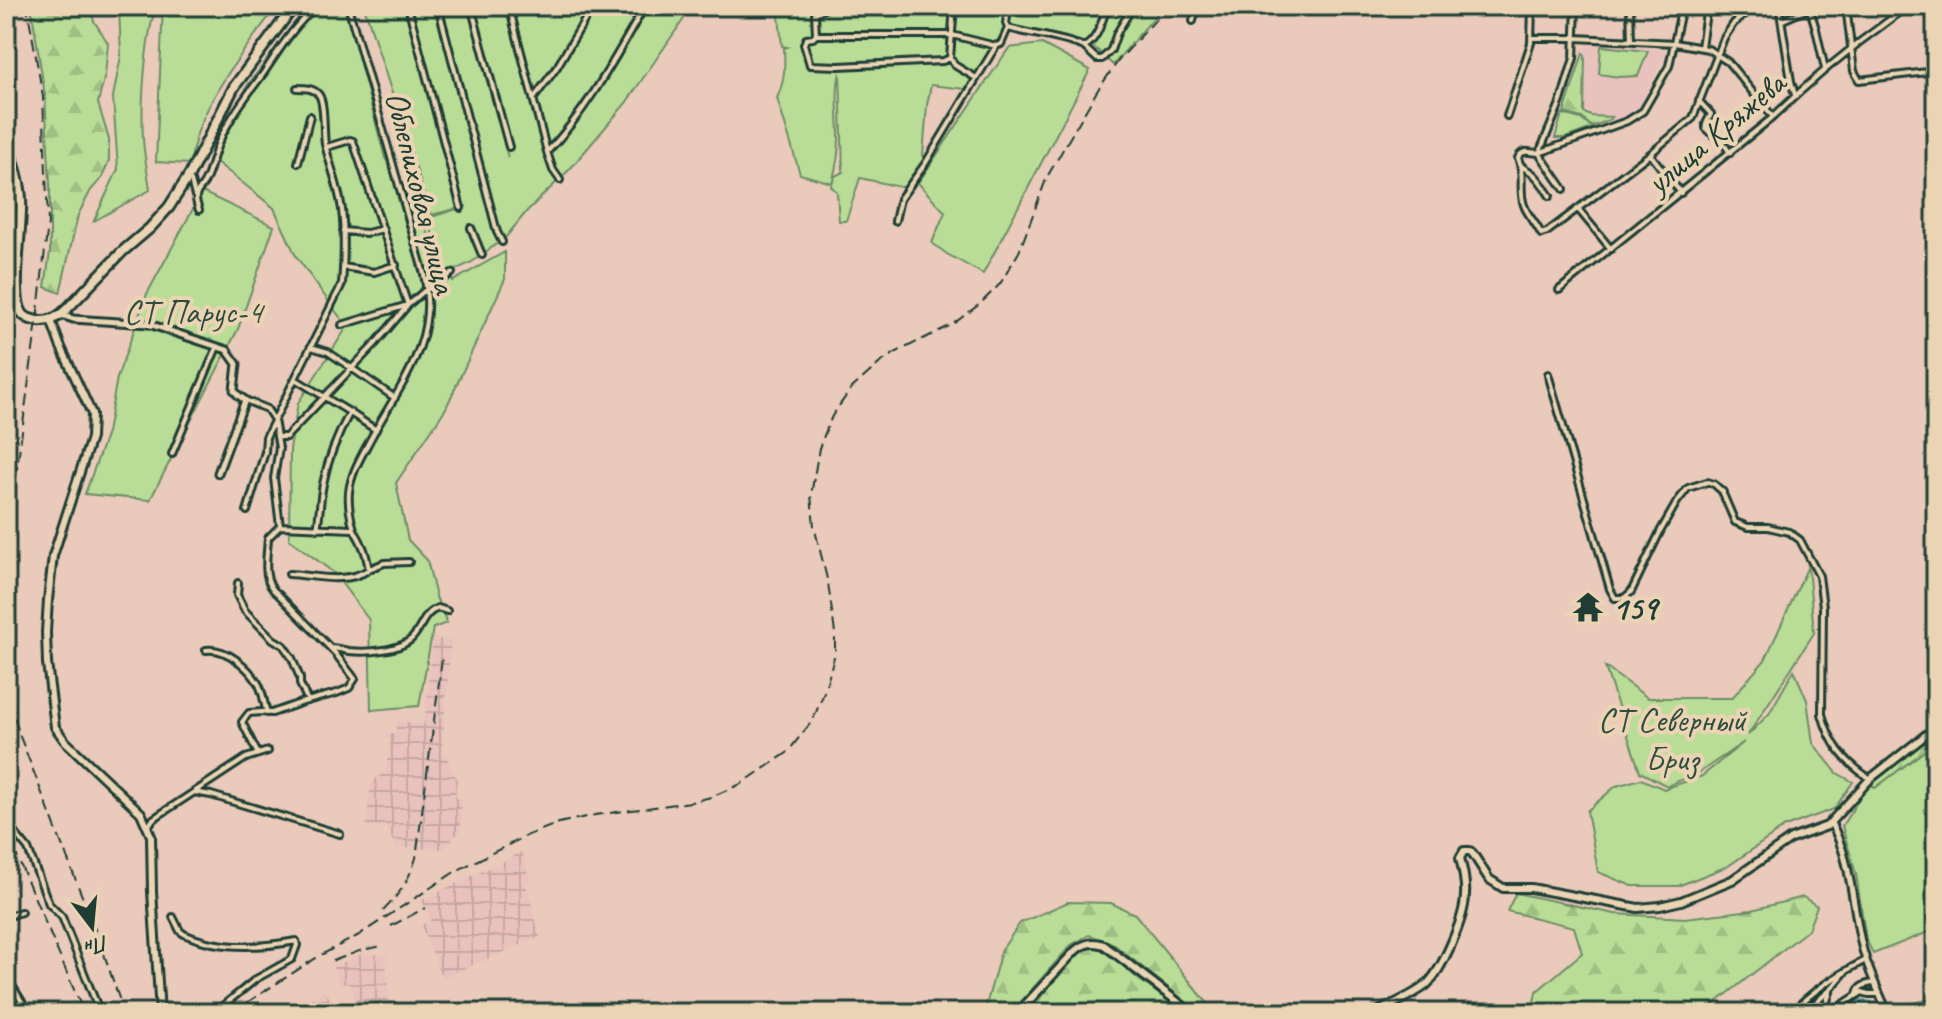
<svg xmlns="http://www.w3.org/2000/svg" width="1942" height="1019" font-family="Caveat,sans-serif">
<defs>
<pattern id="industrial-grid" width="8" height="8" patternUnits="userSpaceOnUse" patternTransform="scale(2)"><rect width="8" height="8" fill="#e9c2be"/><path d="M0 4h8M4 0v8" fill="none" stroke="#c7a8a4"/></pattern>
<pattern id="forest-firs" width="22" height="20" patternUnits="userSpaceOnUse" patternTransform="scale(2)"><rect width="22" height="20" fill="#b9dd97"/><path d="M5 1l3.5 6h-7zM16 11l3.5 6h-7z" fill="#9fbf83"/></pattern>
<pattern id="park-crowns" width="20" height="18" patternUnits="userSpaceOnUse" patternTransform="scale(2)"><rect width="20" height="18" fill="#b9dd97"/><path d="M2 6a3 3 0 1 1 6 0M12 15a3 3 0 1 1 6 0" fill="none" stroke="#9fbf83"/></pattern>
<pattern id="water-rules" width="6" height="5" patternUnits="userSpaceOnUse" patternTransform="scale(2)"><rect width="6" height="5" fill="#83d0e2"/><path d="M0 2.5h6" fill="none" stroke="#6baab8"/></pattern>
</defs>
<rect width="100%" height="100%" fill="#eacaba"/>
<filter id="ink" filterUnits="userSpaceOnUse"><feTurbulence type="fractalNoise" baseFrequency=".0125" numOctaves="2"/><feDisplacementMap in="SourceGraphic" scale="16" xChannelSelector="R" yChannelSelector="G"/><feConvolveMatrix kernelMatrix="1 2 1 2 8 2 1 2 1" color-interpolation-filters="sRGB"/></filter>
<g filter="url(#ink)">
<path fill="#e9c2be" d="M 1589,43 L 1666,50 L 1640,108 L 1629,115 L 1564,140 L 1552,140 L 1581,48 Z"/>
<path fill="url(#industrial-grid)" d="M 433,638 L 451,641 L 442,747 L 457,779 L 455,797 L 462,798 L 461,830 L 444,849 L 396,848 L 387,828 L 366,825 L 371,782 L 385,772 L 391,739 L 385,738 L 386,733 L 395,734 L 397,720 L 424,725 Z
M 522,852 L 530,881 L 526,883 L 540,937 L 442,978 L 421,925 L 431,920 L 422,900 Z
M 386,954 L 389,1013 L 358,1013 L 351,987 L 349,984 L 339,983 L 333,967 L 360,955 Z
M 325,990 L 337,1013 L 292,1013 L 313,997 Z"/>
<path fill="#b9dd97" stroke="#6c8d66" stroke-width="2" fill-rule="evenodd" d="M 119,6 L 156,6 C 145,40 141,102 143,139 C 144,156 148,173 150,190 L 94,221 L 118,169 L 113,97 L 121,56 Z
M 163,6 L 277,6 C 249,43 212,90 197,134 C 194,143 192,154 190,164 L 156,162 Z
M 309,6 L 345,6 L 385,158 L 436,247 L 428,218 L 467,206 L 431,215 L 364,6 L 438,6 L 489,199 L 440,6 L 468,6 L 508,158 L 469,6 L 690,6 L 690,10 L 626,103 L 570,169 L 527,211 L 506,237 L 472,262 L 449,273 L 453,281 L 505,252 L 505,279 L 446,408 L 396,483 L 408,540 L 427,560 L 436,597 L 447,623 L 433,628 L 419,706 L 371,710 L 369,620 L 334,573 L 289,539 L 290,449 L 298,403 L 347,327 L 296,256 L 274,208 L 215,161 L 247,86 L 307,7 Z
M 778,6 L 1007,6 L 1005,29 L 965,89 L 931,85 L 927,105 L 923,156 L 926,159 L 905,188 L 860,178 L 846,221 L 839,221 L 837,192 L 831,186 L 832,183 L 800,174 L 777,98 C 785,81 785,67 784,48 L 787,47 L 782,46 ZM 840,73 L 843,172 L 835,176 L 832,183 C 836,167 839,155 839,138 C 839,116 835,94 840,73 Z
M 1010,6 L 1107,6 L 1095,35 L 1085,46 L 1050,35 L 1031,33 L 1009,27 L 1007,24 Z
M 1109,6 L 1164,6 L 1113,65 L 1092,45 L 1098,36 Z
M 1042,44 L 1090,70 L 983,274 L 947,254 L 932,243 L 945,212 L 918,183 L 1009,48 Z
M 1601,46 L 1648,51 L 1638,76 L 1619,77 L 1599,74 Z
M 1562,114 L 1581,119 L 1592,128 L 1565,138 L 1555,138 Z
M 6,146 L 20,202 L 17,239 L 6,235 Z
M 202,192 L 274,226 L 238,329 L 150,500 L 85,494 L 107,433 L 117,378 L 147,294 Z
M 1808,566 L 1814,633 L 1748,735 L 1769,714 L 1794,670 L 1807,700 L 1813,743 L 1837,773 L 1853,782 L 1834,809 L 1785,827 L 1728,866 L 1678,886 L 1632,886 L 1598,872 L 1587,811 L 1616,786 L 1641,779 L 1664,789 L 1702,776 L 1744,742 L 1700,772 L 1667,786 L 1640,772 L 1605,667 L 1648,698 L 1732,698 L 1765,660 Z
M 1936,742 L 1936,771 L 1929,780 L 1931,821 L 1936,847 L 1936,929 L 1873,954 L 1866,939 L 1856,874 L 1842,826 L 1869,783 L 1875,788 Z"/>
<path fill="url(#forest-firs)" stroke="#6c8d66" stroke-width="2" d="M 31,6 L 89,6 L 94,21 L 108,43 L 105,75 L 98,103 L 109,140 L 109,160 L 102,178 L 91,190 L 78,215 L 60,293 L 45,287 L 50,252 L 50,184 L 45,95 Z
M 1583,53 L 1585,55 L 1584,113 L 1591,116 L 1612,117 L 1611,119 L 1592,127 L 1582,118 L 1564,113 Z
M 1936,733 L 1936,742 L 1875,788 L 1869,783 Z
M 1516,893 L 1615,914 L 1685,918 L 1752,910 L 1803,897 L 1817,906 L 1808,930 L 1703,1013 L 1532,1013 L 1536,992 L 1582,953 L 1574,927 L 1507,911 Z
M 1068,902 L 1111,903 L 1135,914 L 1209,1005 L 1206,1013 L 1200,1013 L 1112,943 L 1089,935 L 1071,945 L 1011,1013 L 984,1013 L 1001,951 L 1020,923 Z
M 1095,945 L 1112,956 L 1137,978 L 1184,1013 L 1029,1013 C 1047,990 1066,956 1095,945 Z"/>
<path fill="url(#park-crowns)" stroke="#6c8d66" stroke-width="2" d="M 1936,998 L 1936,1013 L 1892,1013 L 1890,1008 Z"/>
<path fill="url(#water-rules)" stroke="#5b959c" stroke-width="2" d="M 1859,1000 L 1871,1002 L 1878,1013 L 1839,1013 Z"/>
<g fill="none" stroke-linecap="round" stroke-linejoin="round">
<g stroke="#1f3d34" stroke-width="10">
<path id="minor" d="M 348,6 L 424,274 C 439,342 400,384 370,440 C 361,457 351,473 349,492 C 348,502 350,518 354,529 C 356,534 360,539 362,545 C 366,552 367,561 369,569 L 384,563 L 409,562
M 408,6 L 461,208
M 438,6 L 497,232 L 502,242
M 471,6 L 509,147
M 509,6 L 547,152 L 553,170 L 560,180
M 954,6 L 950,58 L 956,66 L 976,78
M 1092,6 L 1105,12
M 1630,6 L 1631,40
M 1779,6 L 1791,81 L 1795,95
M 1809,6 L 1816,29 L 1825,69
M 1846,6 L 1854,71 L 1859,80 L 1936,71
M 865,7 L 866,6
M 891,7 L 891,6
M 1892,18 L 1909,6
M 1783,20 L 1810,8
M 1193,21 L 1197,6
M 1008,28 C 1033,35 1060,37 1084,47 C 1099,39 1101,21 1108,6
M 816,35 L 815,13 L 826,8 L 826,6
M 1532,38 L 1576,38 L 1675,43 L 1708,49 L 1728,62 L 1773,117
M 1084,47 L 1097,59 L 1102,59 L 1111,50 L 1117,33 L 1133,6
M 1701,47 L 1707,6
M 950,58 L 943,61 L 839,66 L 810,65 L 804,44 L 806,39 L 813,38 L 816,35 L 952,35 L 996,46
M 534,98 L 557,67 L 593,6
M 1699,101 L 1711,114 L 1706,124 L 1706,128 L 1724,144 L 1730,153
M 1507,116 L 1531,43 L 1532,6
M 327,147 L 350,140 L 353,141 L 408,305 L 342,325
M 1540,151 L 1561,101 L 1574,58 L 1576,6
M 547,152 C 588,110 616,56 645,6
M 1539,153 L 1627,121 L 1643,111 L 1669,66 L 1682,6
M 1539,153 C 1530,153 1523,148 1518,158 C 1521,169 1524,167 1532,173 C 1539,178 1545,189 1550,196
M 1539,153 L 1564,189
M 1650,154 L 1681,193
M 298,163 L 310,116
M 1520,165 C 1524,179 1519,191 1524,205 C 1527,215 1537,224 1541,234 L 1547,232 L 1650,154 L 1693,118 L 1724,38 L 1734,23 L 1756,6
M 191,181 L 195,196
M 1578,209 L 1611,249
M 199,210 C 191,190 201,193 207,177 C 212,165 214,153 219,142 C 230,117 247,95 263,74 C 279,50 295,24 317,6
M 895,221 L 900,199 L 925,164 L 996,46 L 1001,44 L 1008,28 L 1006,23 L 1009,6
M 471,228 L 482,255
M 343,231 L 367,233 L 383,229
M 343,267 L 374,272 L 396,265
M 1559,290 L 1773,117 C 1810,81 1850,48 1892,18 L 1893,6
M 6,315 L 12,309 L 19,306
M 311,347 L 328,352 L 395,398
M 1548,374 L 1610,589 L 1615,598 L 1624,598 L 1631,592 L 1661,530 L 1677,502 L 1688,488 L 1707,482 L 1714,484 L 1723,492
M 295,379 L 346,410 L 376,430
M 245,400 L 267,409 L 274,420 L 279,448 L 274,478 L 280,526 L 268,538 C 267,557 261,582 278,594 L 335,653 L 355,679 L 349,688 L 337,693 L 303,702 L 272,713 L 262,712 L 249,713 L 242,722 L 258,754
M 277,437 L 286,437 L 376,343 L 408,305 L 423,292 L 452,273
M 172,454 L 217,347
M 1723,494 L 1735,522 L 1748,527 L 1768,527 L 1789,532 L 1800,540 L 1819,576 L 1823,607 L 1822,714 C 1830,744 1844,761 1869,778
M 247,511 L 265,452 L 266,437 L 342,284 C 344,260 345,235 342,210 C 339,187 330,166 325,144 C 323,131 325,104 319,95 C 314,88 305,88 297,88
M 280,526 L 353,529
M 317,529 C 320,514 320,499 323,484 C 328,458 337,436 350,412
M 289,574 C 313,575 346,585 368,570
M 238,583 L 237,595 L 245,611 L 273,639 L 283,645 L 292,658 L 300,678 L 300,684 L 308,701
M 331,648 C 338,648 342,650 349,651 C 367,653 403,651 414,636 C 423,625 424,613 438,608 L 447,611
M 206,650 C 226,647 248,667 258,683 C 263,691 264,704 267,713
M 194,792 L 211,795 L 340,834
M 6,818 L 10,827 L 28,849 L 49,904 L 62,917 L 100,1013
M 148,827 L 153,819 L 246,758 L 268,751
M 6,917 L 21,912
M 173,917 L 180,931 L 184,934 C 219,950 259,948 296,941 L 297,945 L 292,959 L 256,979 L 214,1013
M 6,976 L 29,1013
M 1857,994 C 1859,985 1867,984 1874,983
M 1791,1013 C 1813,990 1838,974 1866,960
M 1804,1013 L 1830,990 L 1845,972
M 1823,1013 L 1830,992
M 1830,1013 L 1862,992 L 1869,994 L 1879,994"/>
</g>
<g stroke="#1f3d34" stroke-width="11">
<path id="tertiary" d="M 61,315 L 73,319 L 149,324 L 227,350 L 237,364 L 234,390 L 238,395 L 245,400 L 218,473
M 1831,823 C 1850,857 1852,899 1860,937 C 1865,964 1877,988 1888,1013"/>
</g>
<g stroke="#1f3d34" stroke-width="12">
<path id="secondary" d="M 51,320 L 60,345 L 92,414 L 91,438 L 53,556 L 48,600 L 46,632 L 47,663 L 55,727 L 65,741 L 141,813 L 151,836 L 152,891 L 160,1013
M 1021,1013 L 1026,1004 L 1076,950 C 1085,943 1093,941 1104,945 L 1192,1013
M 1375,1013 C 1391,1005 1410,997 1425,986 C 1442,972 1465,917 1465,895 C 1466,882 1463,870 1460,858 L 1464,851 L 1470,851 L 1473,854 L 1489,879 L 1503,888 L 1531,888 L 1638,908 L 1660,906 L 1681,901 L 1732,880 L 1791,839 L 1827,826 L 1870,779 L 1936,727"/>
</g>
<g stroke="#1f3d34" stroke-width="14">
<path id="primary" d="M 1936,96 L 1934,118 L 1936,155
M 6,138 C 12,158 20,179 21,199 C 23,223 10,295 22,313 C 25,318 32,320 38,321 C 50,322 58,318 66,310 L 123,251 L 150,228 L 169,207 L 190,174 L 234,87 L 294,6"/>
</g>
<use href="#minor" stroke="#ebd4b4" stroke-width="4"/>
<use href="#tertiary" stroke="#ebd4b4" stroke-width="5"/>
<use href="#secondary" stroke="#ebd4b4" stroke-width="6"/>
<use href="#primary" stroke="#ebd4b4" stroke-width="8"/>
<path stroke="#1f3d34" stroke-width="2" stroke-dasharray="12 6" stroke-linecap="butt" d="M 6,549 L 37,321 L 48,223 L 43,97 L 27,6
M 6,683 L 19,734 L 101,945 L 124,1013
M 6,831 L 84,1013
M 383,911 C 399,895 409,880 416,858 L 442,659
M 391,926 L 425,908
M 333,961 L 362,950 L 383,946
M 231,1013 L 319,956 L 359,935 L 456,871 L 528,835 L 559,823 L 595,815 L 691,802 L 711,797 L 741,784 L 787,753 L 813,720 L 825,690 L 835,653 L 835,633 L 828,583 L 814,526 L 811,495 L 819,448 L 832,416 L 851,389 L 880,363 L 895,353 L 953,324 L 980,304 L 1000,284 L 1019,252 L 1047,177 L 1097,91 L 1119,60 L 1168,6"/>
</g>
</g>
<defs>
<g id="temple-bare" transform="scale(2.4)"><path d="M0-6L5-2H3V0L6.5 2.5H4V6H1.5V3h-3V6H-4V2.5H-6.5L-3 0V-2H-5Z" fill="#1f3d34" stroke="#ebd4b4" stroke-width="2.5" paint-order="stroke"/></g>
</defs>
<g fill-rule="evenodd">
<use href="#temple-bare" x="1588" y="607"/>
</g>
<g text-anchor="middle" stroke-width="8" stroke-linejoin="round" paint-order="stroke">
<g font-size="34" fill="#1f3d34" stroke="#ebd4b4">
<text transform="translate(1715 132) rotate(-40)" y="12">улица Кряжева</text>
<text transform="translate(422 192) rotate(76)" y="12">Облепиховая улица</text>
</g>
<g font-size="34" fill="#2e4d3e" stroke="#ebd4b4">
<text x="193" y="323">СТ Парус-4</text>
<text x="1672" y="731">СТ Северный<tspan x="1672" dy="39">Бриз</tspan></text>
</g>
<g font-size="34" font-weight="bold" fill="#1f3d34" stroke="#ebd4b4" text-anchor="start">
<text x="1612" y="619">159</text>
</g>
</g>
<rect width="1942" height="1019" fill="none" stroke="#ebd4b4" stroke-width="32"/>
<rect x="16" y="16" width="1910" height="987" fill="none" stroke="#1f3d34" stroke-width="3" filter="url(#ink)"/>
<g transform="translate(92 927) rotate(164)" stroke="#ebd4b4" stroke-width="6" paint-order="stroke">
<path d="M0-6L14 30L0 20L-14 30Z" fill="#1f3d34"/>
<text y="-12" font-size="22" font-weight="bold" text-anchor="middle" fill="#1f3d34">Пн</text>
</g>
</svg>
